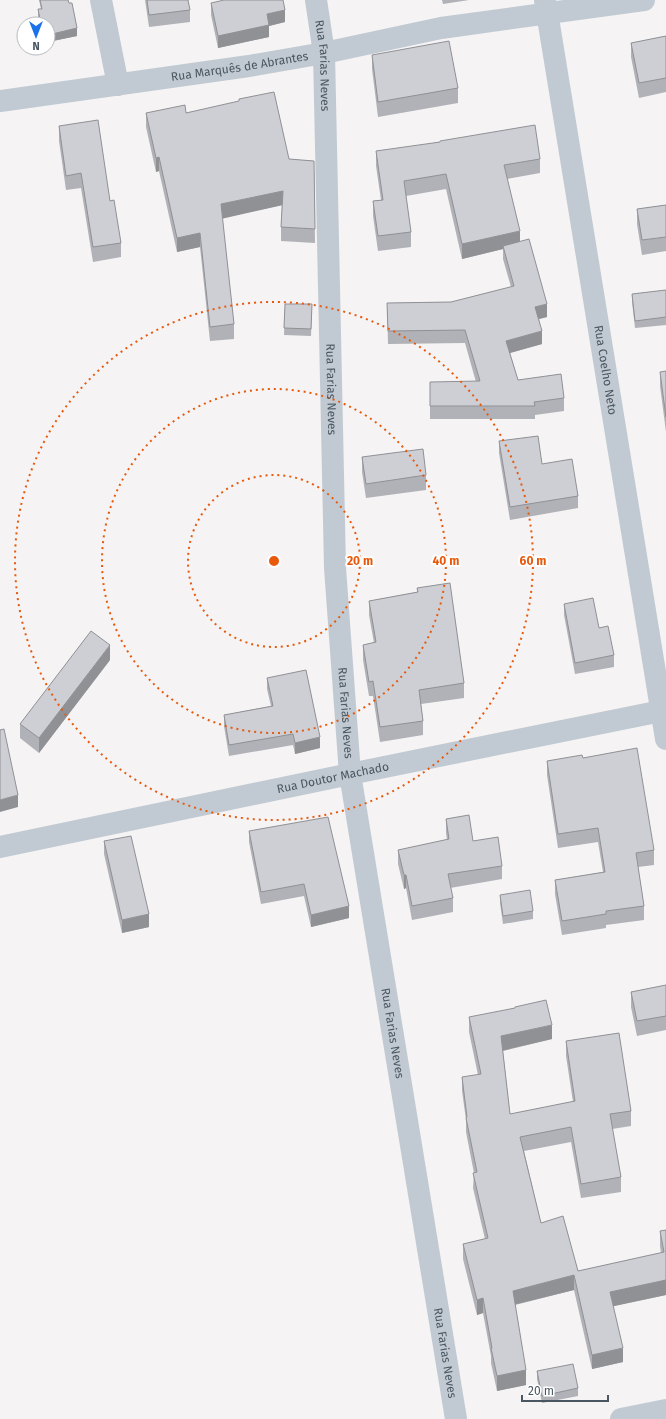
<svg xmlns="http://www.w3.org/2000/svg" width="666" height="1419" font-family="'Fira Sans',sans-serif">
<rect width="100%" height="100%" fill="#f5f3f3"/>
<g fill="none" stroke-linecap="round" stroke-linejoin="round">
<g stroke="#c1cad2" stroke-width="22">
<path d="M 101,0 L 118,85"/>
<path id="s1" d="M 316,0 L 324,53 L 335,568 L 350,774 L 456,1419"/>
<path id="s2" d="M 545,0 L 666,739"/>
<path id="s3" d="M 0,101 L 249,66 L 324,53 L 441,28 L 644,0"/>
<path id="s4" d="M 0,847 L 350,774 L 666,710"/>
<path d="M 621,1419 L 666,1410"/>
</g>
</g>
<path fill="#b0b2b7" d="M 39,0 L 68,0 L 77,36 L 48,42 L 48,24 L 40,24 L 38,17 L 38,9 L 41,9 Z
M 145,0 L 188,0 L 190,10 L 190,22 L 149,27 Z
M 442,0 L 469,0 L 443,4 Z
M 211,3 L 285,22 L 269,26 L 269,37 L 218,48 L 211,15 Z
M 666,36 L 666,92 L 639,98 L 631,57 L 631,43 Z
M 372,55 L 458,88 L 458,103 L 378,117 L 372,69 Z
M 239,99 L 289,159 L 314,161 L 315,243 L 281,241 L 281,227 L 282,205 L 222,218 L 234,324 L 234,339 L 210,341 L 200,247 L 177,252 L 159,171 L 156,172 L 146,127 L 146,113 L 186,113 L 239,102 Z
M 59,126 L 110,201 L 121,243 L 121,257 L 93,262 L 81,188 L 66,190 L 59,141 Z
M 376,151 L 540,159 L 540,173 L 507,179 L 520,242 L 547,317 L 539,319 L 542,344 L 510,353 L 518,380 L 564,398 L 564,411 L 535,415 L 535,419 L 430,419 L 430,382 L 476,382 L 465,343 L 388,344 L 387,303 L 451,302 L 511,287 L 503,259 L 503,249 L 462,259 L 446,189 L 406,196 L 411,232 L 411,247 L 378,251 L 373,216 L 373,201 L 381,200 L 376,166 Z
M 666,205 L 666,251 L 642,255 L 637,224 L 637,209 Z
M 666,290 L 666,325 L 635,328 L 632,302 L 632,294 Z
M 285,304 L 312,312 L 311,336 L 284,335 Z
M 666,371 L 666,432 L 660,386 L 660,372 Z
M 499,441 L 542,464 L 578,496 L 578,508 L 510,520 L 499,453 Z
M 362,457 L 426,475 L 426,490 L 366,498 L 362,472 Z
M 417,588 L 464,683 L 464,698 L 421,704 L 423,721 L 423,735 L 380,742 L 373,696 L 369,696 L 363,660 L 363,645 L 374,643 L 369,615 L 369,601 L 417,592 Z
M 564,604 L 599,628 L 614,655 L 614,667 L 575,674 L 564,615 Z
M 110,660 L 39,753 L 20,738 L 20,724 Z
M 267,678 L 320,748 L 295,754 L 293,745 L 229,756 L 224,726 L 224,715 L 271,706 L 267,689 Z
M 583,758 L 654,850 L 654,865 L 638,867 L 644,906 L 644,920 L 606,925 L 606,928 L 562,935 L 555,894 L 555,880 L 603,872 L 598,842 L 558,848 L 547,775 L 547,761 Z
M 446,819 L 473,841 L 502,866 L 502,879 L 450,888 L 453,898 L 453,912 L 412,920 L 406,888 L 404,889 L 398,864 L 398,850 L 447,840 L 446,833 Z
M 249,831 L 349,918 L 311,927 L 304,896 L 261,904 L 249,842 Z
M 104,841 L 149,927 L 122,933 L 104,854 Z
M 500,895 L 533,911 L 533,919 L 503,924 L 500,903 Z
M 666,985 L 666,1030 L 637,1036 L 631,1007 L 631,992 Z
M 469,1017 L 552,1039 L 503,1051 L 510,1114 L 573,1102 L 566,1056 L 566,1041 L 631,1111 L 631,1126 L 612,1129 L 621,1177 L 621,1192 L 581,1198 L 571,1142 L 524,1151 L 541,1223 L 578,1271 L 661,1253 L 660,1246 L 660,1231 L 666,1230 L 666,1295 L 613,1306 L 623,1362 L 592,1369 L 574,1290 L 515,1305 L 526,1385 L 497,1391 L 491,1363 L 491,1356 L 483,1313 L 477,1315 L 463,1259 L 463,1244 L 485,1239 L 473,1188 L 474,1173 L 466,1132 L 466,1120 L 462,1091 L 462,1077 L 478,1075 L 469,1032 Z
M 537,1371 L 578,1388 L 578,1396 L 542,1403 L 537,1379 Z"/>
<path fill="#909195" d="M 285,10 L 285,22 L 269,26 L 269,37 L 218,48 L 218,36 L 267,14 Z
M 77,28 L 77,36 L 48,42 L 48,35 Z
M 159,157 L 159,171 L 156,172 L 156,158 Z
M 283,191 L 283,205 L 221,219 L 221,204 Z
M 520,231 L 520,245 L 503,246 L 503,249 L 462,259 L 462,244 Z
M 200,233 L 200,247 L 177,252 L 177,238 Z
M 547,304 L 547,317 L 535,320 L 535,307 Z
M 542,331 L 542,344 L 506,354 L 506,341 Z
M 110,645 L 110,660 L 39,753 L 39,738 Z
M 320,737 L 320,748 L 295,754 L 295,743 Z
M 18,795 L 18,807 L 0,812 L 0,800 Z
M 404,875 L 406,875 L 406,888 L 404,889 Z
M 349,906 L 349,918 L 311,927 L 311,915 Z
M 149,914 L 149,927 L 122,933 L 122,920 Z
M 552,1025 L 552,1039 L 501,1051 L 501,1036 Z
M 574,1275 L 574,1290 L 513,1305 L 513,1291 Z
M 666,1280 L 666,1295 L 610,1307 L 610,1292 Z
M 483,1298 L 483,1313 L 477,1315 L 477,1300 Z
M 623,1348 L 623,1362 L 592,1369 L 592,1355 Z
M 526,1370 L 526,1385 L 497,1391 L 497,1376 Z"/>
<path fill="#cdcfd5" stroke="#909195" d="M 40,0 L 68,0 L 69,3 L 72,3 L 77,28 L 48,35 L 48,24 L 41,24 L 38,9 L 42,9 Z
M 147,0 L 188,0 L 190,10 L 149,15 Z
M 224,0 L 283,0 L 285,10 L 267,14 L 269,25 L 218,36 L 211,3 Z
M 666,36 L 666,78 L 639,83 L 631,43 Z
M 449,41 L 458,88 L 378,102 L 372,55 Z
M 274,92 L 289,159 L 314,161 L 315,229 L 281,227 L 283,191 L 221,204 L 234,324 L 210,327 L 200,233 L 177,238 L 159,157 L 156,158 L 146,113 L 185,105 L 186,113 L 239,101 L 239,99 Z
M 98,120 L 110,201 L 114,200 L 121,243 L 93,247 L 81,173 L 66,176 L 59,126 Z
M 535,125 L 540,159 L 504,165 L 520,231 L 462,244 L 446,174 L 404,181 L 411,232 L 378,236 L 373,201 L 383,200 L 376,151 L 440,142 L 440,141 Z
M 666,205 L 666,237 L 642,240 L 637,209 Z
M 529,239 L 547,304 L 535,307 L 542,331 L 506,341 L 518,380 L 561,374 L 564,398 L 534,402 L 535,406 L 430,406 L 430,382 L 480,381 L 465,330 L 388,331 L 387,303 L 451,302 L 514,286 L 503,246 Z
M 666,290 L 666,317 L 635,321 L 632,294 Z
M 285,304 L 312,304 L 311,329 L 284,328 Z
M 666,371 L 666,417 L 660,372 Z
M 538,436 L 542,464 L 572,459 L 578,496 L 510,507 L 499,441 Z
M 423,449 L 426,475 L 366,484 L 362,457 Z
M 450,583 L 464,683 L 419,690 L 423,721 L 380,727 L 373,681 L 369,682 L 363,645 L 376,642 L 369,601 L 418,592 L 417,588 Z
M 593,598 L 599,628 L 608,626 L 614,655 L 575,663 L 564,604 Z
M 91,631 L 110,645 L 39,738 L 20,724 Z
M 306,670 L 320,737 L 295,743 L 293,734 L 229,745 L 224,715 L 273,706 L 267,678 Z
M 4,729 L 18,795 L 0,800 L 0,730 Z
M 637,748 L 654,850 L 636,853 L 644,906 L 606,911 L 606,914 L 562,921 L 555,880 L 605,872 L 598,828 L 558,834 L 547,761 L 582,755 L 583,758 Z
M 469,815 L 473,841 L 498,837 L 502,866 L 448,874 L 453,898 L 412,906 L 406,875 L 404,875 L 398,850 L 449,839 L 446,819 Z
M 328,817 L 349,906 L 311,915 L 304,884 L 261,892 L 249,831 Z
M 131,836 L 149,914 L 122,920 L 104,841 Z
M 530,890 L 533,911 L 503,916 L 500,895 Z
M 666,985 L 666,1016 L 637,1021 L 631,992 Z
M 546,1000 L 552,1025 L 501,1036 L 510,1114 L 575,1101 L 566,1041 L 619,1033 L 631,1111 L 610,1114 L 621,1177 L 581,1184 L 571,1127 L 520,1137 L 541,1223 L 563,1216 L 578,1271 L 664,1252 L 660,1231 L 666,1230 L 666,1280 L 610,1292 L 623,1348 L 592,1355 L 574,1275 L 513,1291 L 526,1370 L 497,1376 L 491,1348 L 492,1348 L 483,1298 L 477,1300 L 463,1244 L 488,1238 L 473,1173 L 477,1172 L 466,1118 L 467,1117 L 462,1077 L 481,1074 L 469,1017 L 515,1008 L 515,1007 Z
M 573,1364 L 578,1388 L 542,1396 L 537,1371 Z"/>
<g fill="none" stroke="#e8590c" stroke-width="2" stroke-dasharray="2 4">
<circle cx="274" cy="561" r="86"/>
<circle cx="274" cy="561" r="172"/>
<circle cx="274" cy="561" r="259"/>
</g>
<g text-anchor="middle" stroke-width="4" stroke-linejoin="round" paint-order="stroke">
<g font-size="12" fill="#4a5661" stroke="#fff">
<text dy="4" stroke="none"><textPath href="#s3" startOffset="242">Rua Marquês de Abrantes</textPath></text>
<text dy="4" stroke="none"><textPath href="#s1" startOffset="66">Rua Farias Neves</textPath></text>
<text dy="4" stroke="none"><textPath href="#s2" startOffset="375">Rua Coelho Neto</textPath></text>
<text dy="4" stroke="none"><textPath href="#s1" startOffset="390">Rua Farias Neves</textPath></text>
<text dy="4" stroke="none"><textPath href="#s1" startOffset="714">Rua Farias Neves</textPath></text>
<text dy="4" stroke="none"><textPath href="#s4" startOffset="340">Rua Doutor Machado</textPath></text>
<text dy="4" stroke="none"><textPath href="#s1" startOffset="1038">Rua Farias Neves</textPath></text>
<text dy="4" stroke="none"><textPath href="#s1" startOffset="1362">Rua Farias Neves</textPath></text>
</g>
</g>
<circle cx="274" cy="561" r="6" fill="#e8590c" stroke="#fff" stroke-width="2"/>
<g font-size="12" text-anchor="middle" font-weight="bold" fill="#e8590c" stroke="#fff" stroke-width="4" stroke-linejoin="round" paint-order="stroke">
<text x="360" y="565">20 m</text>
<text x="446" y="565">40 m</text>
<text x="533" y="565">60 m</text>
</g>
<g transform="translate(36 36) rotate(180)"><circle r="19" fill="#ffffff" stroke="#b7bbc0"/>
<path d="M0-3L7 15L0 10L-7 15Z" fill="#1a73e8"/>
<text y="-6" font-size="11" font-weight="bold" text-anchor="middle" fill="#4a5661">N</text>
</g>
<path d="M522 1395v6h86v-6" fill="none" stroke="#4a5661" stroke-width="2"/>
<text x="528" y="1395" font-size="12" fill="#4a5661" stroke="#ffffff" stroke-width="3" paint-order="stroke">20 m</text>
</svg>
